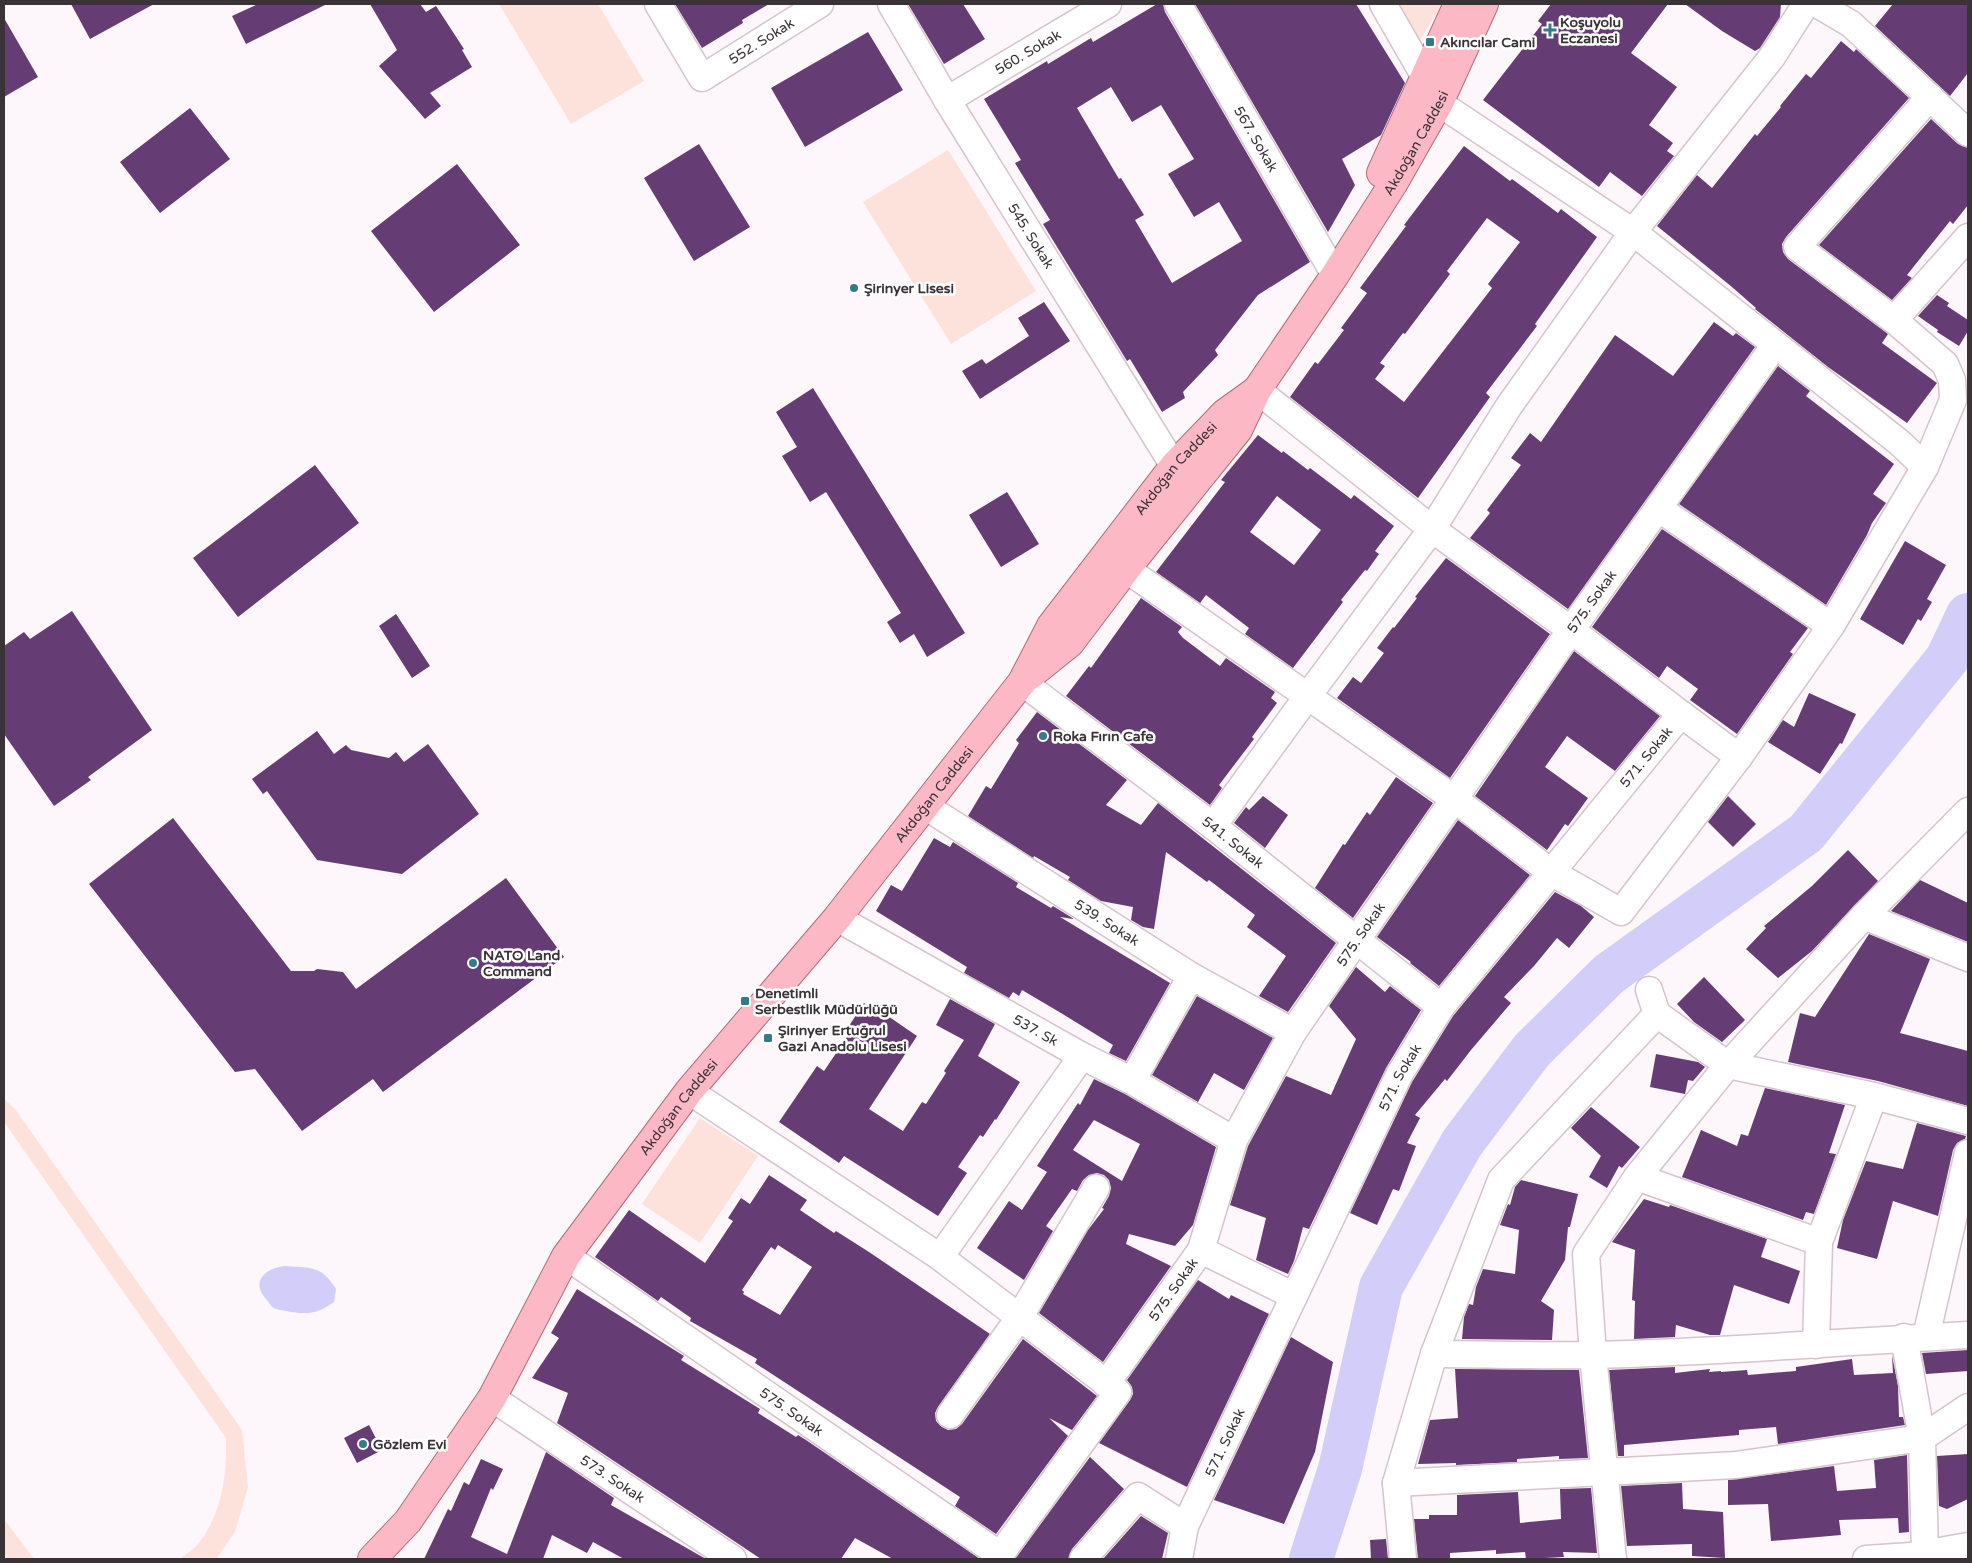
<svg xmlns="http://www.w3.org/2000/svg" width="1972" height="1563" font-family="'Varela Round',sans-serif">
<rect width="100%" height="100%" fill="#fdf6fa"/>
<path fill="#fce2db" d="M 499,4 L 598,4 L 644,81 L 571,124 Z
M 1396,4 L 1442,4 L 1419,42 Z
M 948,150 L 1036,291 L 951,344 L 863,202 Z
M 4,1099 L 15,1109 L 242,1430 L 248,1487 L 235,1532 L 216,1559 L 180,1559 C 185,1555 193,1550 198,1544 C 222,1514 227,1476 226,1438 L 4,1122 Z
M 700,1118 L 758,1156 L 700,1243 L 642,1204 Z
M 4,1519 L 34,1559 L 8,1559 L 4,1554 Z"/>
<path fill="#d2cdf9" d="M 285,1266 C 311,1268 321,1265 336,1289 L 334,1302 C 318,1314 306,1315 286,1311 C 283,1310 277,1310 274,1308 C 271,1307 269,1302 266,1299 C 250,1281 266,1268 285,1266 Z"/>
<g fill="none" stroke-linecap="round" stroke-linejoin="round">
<path stroke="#d2cdf9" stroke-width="44" d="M 1311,1559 L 1340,1469 L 1381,1287 L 1462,1143 L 1532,1050 L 1609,974 L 1806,833 L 1947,659 L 1968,615"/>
</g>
<path fill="#663c74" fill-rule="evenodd" d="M 71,4 L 154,4 L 90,39 Z
M 258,4 L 327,4 L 246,44 L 232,16 Z
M 370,4 L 420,4 L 426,12 L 436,6 L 464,49 L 462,50 L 472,67 L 430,93 L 441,106 L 425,119 L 379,66 L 397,50 Z
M 675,4 L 769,4 L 742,20 L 743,23 L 702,48 Z
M 908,4 L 963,4 L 985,39 L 944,64 Z
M 1157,4 L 1163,4 L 1165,12 L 1310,262 L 1258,295 L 1215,350 L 1218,355 L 1183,392 L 1185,398 L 1162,412 L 1130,359 L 1127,361 L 1043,224 L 1050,220 L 1015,163 L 1021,160 L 984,99 L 1047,61 L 1048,64 L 1091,38 L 1093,42 ZM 1111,87 L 1132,122 L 1161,105 L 1194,159 L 1168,174 L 1194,217 L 1219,202 L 1242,241 L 1172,283 L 1135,220 L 1144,215 L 1121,178 L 1119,179 L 1077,108 Z
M 1195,4 L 1356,4 L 1405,83 L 1381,135 L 1342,159 L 1355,185 L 1328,232 Z
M 1551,4 L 1668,4 L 1631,53 L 1677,87 L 1649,125 L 1673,143 L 1667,151 L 1674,156 L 1642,196 L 1610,172 L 1599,187 L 1483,100 L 1542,24 L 1538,21 Z
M 1685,4 L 1781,4 L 1780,17 L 1760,48 L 1755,51 L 1722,31 Z
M 1893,4 L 1968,4 L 1968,73 L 1950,96 L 1875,26 Z
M 4,18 L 38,77 L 4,97 Z
M 868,32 L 903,90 L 805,147 L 771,88 Z
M 1841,41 L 1854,52 L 1856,49 L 1909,98 L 1786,237 L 1782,244 L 1783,252 L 1788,259 L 1888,334 L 1882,343 L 1937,383 L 1907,423 L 1828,367 L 1755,309 L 1756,308 L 1732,287 L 1657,226 L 1697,175 L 1712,188 L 1755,134 L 1757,136 L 1781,107 L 1780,106 L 1806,74 L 1811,78 Z
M 190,108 L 230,159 L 160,213 L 120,162 Z
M 1931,119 L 1958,144 L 1968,148 L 1968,205 L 1953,224 L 1950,221 L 1907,275 L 1912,278 L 1892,300 L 1819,245 Z
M 699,144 L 750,227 L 694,261 L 644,178 Z
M 1464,146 L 1510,181 L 1512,179 L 1558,213 L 1561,209 L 1597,237 L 1535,324 L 1537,326 L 1486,393 L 1490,397 L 1418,498 L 1290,397 L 1315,362 L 1318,364 L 1344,330 L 1341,328 L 1367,293 L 1360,288 L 1406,226 L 1404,225 ZM 1487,218 L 1520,242 L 1488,284 L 1492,288 L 1404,402 L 1375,379 L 1385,366 L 1380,363 L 1403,333 L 1405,334 L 1450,274 L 1447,271 Z
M 457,164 L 520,245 L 434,312 L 371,231 Z
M 1937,295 L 1949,303 L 1947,306 L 1968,320 L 1968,331 L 1959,346 L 1937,332 L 1938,330 L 1918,316 Z
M 1044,302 L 1070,341 L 980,399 L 962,371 L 982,359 L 986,364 L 1029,336 L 1018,318 Z
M 1714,322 L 1733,336 L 1736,333 L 1755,347 L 1568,609 L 1470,538 L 1490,513 L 1487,510 L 1521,465 L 1511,458 L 1530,433 L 1541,442 L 1615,335 L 1673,376 Z
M 1778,366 L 1810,391 L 1806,396 L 1894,464 L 1873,494 L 1886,503 L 1872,523 L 1867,535 L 1826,605 L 1679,504 Z
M 813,388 L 965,633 L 927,657 L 914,634 L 900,643 L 887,622 L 901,613 L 826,492 L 810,502 L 782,456 L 797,447 L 776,412 Z
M 1258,435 L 1282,453 L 1283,451 L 1308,470 L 1310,468 L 1351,499 L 1354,495 L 1394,526 L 1375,551 L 1379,554 L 1367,571 L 1365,570 L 1341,600 L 1343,602 L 1293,668 L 1245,634 L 1249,628 L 1206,595 L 1200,603 L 1156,572 L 1225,482 L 1221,480 ZM 1277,496 L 1321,530 L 1294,565 L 1250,532 Z
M 315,465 L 359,523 L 238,617 L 193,558 Z
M 1007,492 L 1039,544 L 1001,567 L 969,515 Z
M 1662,529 L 1808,628 L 1790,652 L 1793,654 L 1737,734 L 1690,700 L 1698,689 L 1667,666 L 1659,678 L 1592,627 Z
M 1905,541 L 1946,565 L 1927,599 L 1932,602 L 1921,621 L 1918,619 L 1903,645 L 1860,619 Z
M 1446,558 L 1550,634 L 1450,778 L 1337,698 L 1353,677 L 1361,683 L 1384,653 L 1377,648 L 1393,627 L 1394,628 L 1417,598 L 1415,597 Z
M 1141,598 L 1182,627 L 1178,632 L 1183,638 L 1220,666 L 1226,658 L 1275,692 L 1271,698 L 1277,703 L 1252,737 L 1254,739 L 1219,785 L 1222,788 L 1210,805 L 1066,696 L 1089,666 L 1091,668 Z
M 72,611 L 152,730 L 88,777 L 91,780 L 54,806 L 4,734 L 4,646 L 24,632 L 30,639 Z
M 396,614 L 430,666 L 412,678 L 379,626 Z
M 1574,651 L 1660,716 L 1615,771 L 1567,736 L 1545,767 L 1588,798 L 1568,826 L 1565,824 L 1547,850 L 1475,796 Z
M 1809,693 L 1856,714 L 1842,744 L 1840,743 L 1820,774 L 1768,742 L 1783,720 L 1794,727 Z
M 1037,712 L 1127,780 L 1106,805 L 1141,825 L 1158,803 L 1336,943 L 1288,1012 L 1259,996 L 1286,956 L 1247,927 L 1255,915 L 1209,880 L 1207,882 L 1166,852 L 1154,929 L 1143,927 L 1131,920 L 1133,907 L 1101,901 L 1068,880 L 1070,877 L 1034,856 L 1033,858 L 968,816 L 986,786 L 991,789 L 1019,743 L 1016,740 Z
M 317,731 L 334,754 L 346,745 L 351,750 L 389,758 L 396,752 L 404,762 L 428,744 L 479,814 L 402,874 L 317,860 L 267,791 L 263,794 L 252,779 Z
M 1396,777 L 1433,803 L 1353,918 L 1315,888 L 1343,844 L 1345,845 L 1367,812 L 1370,815 Z
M 1263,796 L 1288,815 L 1265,848 L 1234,823 L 1246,807 L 1249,810 Z
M 1728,796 L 1756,824 L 1733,847 L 1708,822 Z
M 173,818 L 291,971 L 314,971 L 317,969 L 343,972 L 356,989 L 506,878 L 564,957 L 383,1092 L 373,1079 L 302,1131 L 255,1069 L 235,1072 L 89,884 Z
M 1458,820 L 1530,875 L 1439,986 L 1410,963 L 1411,962 L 1377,937 Z
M 934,838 L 950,847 L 953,842 L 1018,883 L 1016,887 L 1051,908 L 1053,906 L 1074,919 L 1060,917 L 1170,983 L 1126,1061 L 1109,1053 L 1113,1045 L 1061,1013 L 1022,990 L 1019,996 L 1013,992 L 1009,998 L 964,973 L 967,967 L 876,911 L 891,885 L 902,891 Z
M 1848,850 L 1878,881 L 1812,951 L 1778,978 L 1746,949 L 1766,928 L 1764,926 L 1812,886 Z
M 1920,880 L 1968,903 L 1968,942 L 1891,911 Z
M 1555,892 L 1581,906 L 1594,917 L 1569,948 L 1557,938 L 1534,966 L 1504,997 L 1511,1003 L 1471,1050 L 1447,1081 L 1445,1079 L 1415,1115 L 1420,1118 L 1407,1143 L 1416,1146 L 1399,1191 L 1393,1189 L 1377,1225 L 1350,1213 L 1412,1082 L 1453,1016 Z
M 1869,934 L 1930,959 L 1900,1033 L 1968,1051 L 1968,1106 L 1878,1081 L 1788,1062 L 1800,1013 L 1815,1017 Z
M 1356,967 L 1385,992 L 1390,986 L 1421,1010 L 1386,1068 L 1309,1229 L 1303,1227 L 1294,1261 L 1288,1274 L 1256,1260 L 1266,1218 L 1230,1205 L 1248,1146 L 1286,1076 L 1331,1095 L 1356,1039 L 1329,1006 Z
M 1704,977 L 1745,1020 L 1722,1042 L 1694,1022 L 1677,1004 Z
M 1197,996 L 1273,1038 L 1244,1090 L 1214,1073 L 1198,1102 L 1152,1075 Z
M 950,999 L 995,1024 L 978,1056 L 1020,1082 L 996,1120 L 995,1119 L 983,1137 L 980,1135 L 958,1167 L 967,1173 L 938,1216 L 844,1156 L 839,1163 L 779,1122 L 817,1066 L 824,1071 L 849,1034 L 845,1032 L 864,1003 L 884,1017 L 885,1014 L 917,1036 L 869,1109 L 903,1131 L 922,1102 L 926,1104 L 946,1073 L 944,1071 L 964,1040 L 936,1025 Z
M 1656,1054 L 1698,1062 L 1705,1067 L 1693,1081 L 1688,1080 L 1685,1094 L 1650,1087 Z
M 1094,1079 L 1125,1094 L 1216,1147 L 1193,1225 L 1175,1246 L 1129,1234 L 1126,1244 L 1171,1266 L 1103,1362 L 1039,1313 L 1088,1230 L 1104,1209 L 1102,1208 L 1109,1196 L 1111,1188 L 1109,1180 L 1104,1175 L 1097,1173 L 1089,1175 L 1083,1180 L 1077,1191 L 1072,1189 L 1046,1226 L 1053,1231 L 1024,1280 L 977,1248 L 1009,1201 L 1022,1210 L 1047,1172 L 1037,1166 L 1078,1103 L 1080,1105 ZM 1094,1120 L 1140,1144 L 1122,1181 L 1073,1150 Z
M 1765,1088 L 1845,1105 L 1829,1153 L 1836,1154 L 1814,1214 L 1806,1212 L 1803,1220 L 1682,1177 L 1701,1130 L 1737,1146 L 1741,1134 L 1748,1136 Z
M 1591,1107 L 1640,1147 L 1622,1168 L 1619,1166 L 1607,1188 L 1589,1177 L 1601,1156 L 1571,1128 Z
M 1917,1123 L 1966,1136 L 1965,1139 L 1957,1143 L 1953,1150 L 1938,1216 L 1893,1201 L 1877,1259 L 1837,1248 L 1843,1220 L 1866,1161 L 1903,1169 Z
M 769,1175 L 807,1200 L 800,1210 L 834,1233 L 836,1231 L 869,1252 L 990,1334 L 938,1407 L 935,1413 L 936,1421 L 942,1427 L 948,1430 L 956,1429 L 962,1424 L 1023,1339 L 1097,1396 L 1072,1430 L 1049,1418 L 1068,1436 L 996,1534 L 955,1506 L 960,1497 L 755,1363 L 757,1359 L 690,1321 L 691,1318 L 661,1297 L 658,1301 L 595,1257 L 629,1210 L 705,1263 L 733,1221 L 728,1218 L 741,1198 L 750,1204 ZM 778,1245 L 812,1267 L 780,1315 L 743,1294 L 744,1292 L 742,1290 L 771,1247 L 775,1250 Z
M 1521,1180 L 1578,1194 L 1570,1227 L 1568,1227 L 1565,1260 L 1541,1301 L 1554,1310 L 1552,1340 L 1462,1339 L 1464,1317 L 1469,1304 L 1473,1305 L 1476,1287 L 1483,1269 L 1515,1274 L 1519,1230 L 1500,1225 L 1508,1204 L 1510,1205 L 1515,1187 Z
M 1644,1199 L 1669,1207 L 1670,1205 L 1767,1239 L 1761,1257 L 1800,1271 L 1789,1304 L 1734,1285 L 1720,1335 L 1710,1335 L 1676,1325 L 1675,1337 L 1634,1339 L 1635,1301 L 1632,1300 L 1635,1250 L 1612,1242 Z
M 1198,1280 L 1229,1299 L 1231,1295 L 1269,1314 L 1187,1487 L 1099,1443 L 1130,1400 L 1133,1394 L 1132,1387 L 1127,1380 Z
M 577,1289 L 684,1356 L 681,1360 L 760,1409 L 758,1413 L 796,1437 L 798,1435 L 806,1440 L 980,1559 L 893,1559 L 855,1538 L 841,1559 L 761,1559 L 557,1423 L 568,1393 L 532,1378 L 559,1338 L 551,1333 Z
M 1291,1337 L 1333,1362 L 1315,1452 L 1284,1524 L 1214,1500 Z
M 1968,1350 L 1968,1371 L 1926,1374 L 1922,1353 Z
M 1892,1355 L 1898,1386 L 1899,1417 L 1903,1417 L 1905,1425 L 1778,1444 L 1776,1427 L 1739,1430 L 1739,1435 L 1624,1445 L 1624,1456 L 1618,1456 L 1609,1370 L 1675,1367 L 1675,1373 L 1710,1369 L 1709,1372 L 1721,1371 L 1721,1372 L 1747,1370 L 1748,1375 L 1796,1371 L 1796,1367 L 1852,1359 L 1854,1375 L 1893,1373 Z
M 1455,1369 L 1579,1370 L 1588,1458 L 1559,1459 L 1559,1456 L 1517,1459 L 1517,1462 L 1456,1465 L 1456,1463 L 1418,1464 L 1430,1420 L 1458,1418 Z
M 369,1425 L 382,1450 L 357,1463 L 344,1438 Z
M 546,1452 L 614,1498 L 611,1505 L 706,1559 L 624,1559 L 593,1542 L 587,1553 L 552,1535 L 543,1559 L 424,1559 L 448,1509 L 451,1511 L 464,1482 L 469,1485 L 481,1459 L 503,1469 L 493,1490 L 491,1488 L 471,1537 L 507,1554 Z
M 1968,1454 L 1968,1499 L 1947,1509 L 1939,1506 L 1937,1456 Z
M 1907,1455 L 1909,1532 L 1899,1533 L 1898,1518 L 1839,1520 L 1841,1535 L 1771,1541 L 1768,1504 L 1728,1505 L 1728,1480 L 1834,1466 L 1837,1491 L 1876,1488 L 1874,1460 Z
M 1090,1457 L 1124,1489 L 1072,1549 L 1068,1559 L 1015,1559 Z
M 1682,1483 L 1683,1509 L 1723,1512 L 1725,1558 L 1692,1556 L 1692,1544 L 1627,1546 L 1621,1486 Z
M 1591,1488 L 1597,1553 L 1563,1552 L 1564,1557 L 1526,1559 L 1525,1552 L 1496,1554 L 1496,1550 L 1450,1553 L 1450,1559 L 1418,1559 L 1414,1519 L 1429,1519 L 1429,1515 L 1457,1515 L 1457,1495 L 1518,1492 L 1520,1523 L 1561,1519 L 1560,1489 Z
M 1141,1516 L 1168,1533 L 1162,1559 L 1103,1559 Z
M 1386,1539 L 1388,1559 L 1371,1559 L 1370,1540 Z"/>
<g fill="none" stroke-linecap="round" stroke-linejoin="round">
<g stroke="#d5c4cd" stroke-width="29">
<g id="minor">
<path id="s1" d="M 658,4 L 702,78 L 820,4"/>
<path id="s2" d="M 891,4 L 947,100 L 1174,466 L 1188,483"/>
<path id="s3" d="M 1178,4 L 1335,275"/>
<path d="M 1383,4 L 1425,77"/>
<path d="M 1817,4 L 1851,24 L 1968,133"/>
<path id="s4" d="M 947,100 L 1108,4"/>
<path d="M 1439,103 L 1633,232 L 1900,443 L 1925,467"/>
<path d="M 1894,320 L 1968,237"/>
<path d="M 1257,390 L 1432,529 L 1571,630 L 1681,714"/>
<path d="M 1658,508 L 1831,626"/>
<path d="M 1126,569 L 1453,798 L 1551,872 L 1621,912 L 1739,757 L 1831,626 L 1925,467 L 1953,400 L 1952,380 L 1945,364 L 1894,320 L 1797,247 L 1930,97"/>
<path id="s5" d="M 1022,682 L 1213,826 L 1441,1007"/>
<path id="s6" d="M 925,806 L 1191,976 L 1293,1032"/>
<path d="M 1213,826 L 1307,697 L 1432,529 L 1509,406 L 1633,232 L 1772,57 L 1806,4"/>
<path d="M 1864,916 L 1968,811"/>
<path id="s7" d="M 837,918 L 1082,1056 L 1132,1081 L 1234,1140"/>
<path d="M 1649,990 L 1657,1014"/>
<path d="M 1132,1081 L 1191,976"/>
<path d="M 1637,1177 L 1819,1242 L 1816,1345"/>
<path d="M 1819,1242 L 1874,1096"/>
<path d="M 1201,1250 L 1294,1296"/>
<path id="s8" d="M 566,1256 L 1000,1555 L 1118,1392 L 940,1257 L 689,1091"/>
<path d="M 940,1257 L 1082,1056"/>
<path d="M 1904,1337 L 1922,1438 L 1925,1554"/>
<path d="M 1926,1337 L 1968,1153"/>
<path d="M 1434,1354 C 1487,1354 1540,1356 1593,1355 C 1718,1352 1843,1342 1968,1335"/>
<path id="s9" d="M 1106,1384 L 1201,1250 L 1234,1140 L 1293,1032 L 1571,630 L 1775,345"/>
<path id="s10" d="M 492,1398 L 733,1559"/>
<path d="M 950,1415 L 1019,1318 L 1096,1188"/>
<path d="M 1396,1483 L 1736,1465 L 1922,1438 L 1968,1407"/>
<path d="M 1083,1559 L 1138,1496 L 1185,1526"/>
<path id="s11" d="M 1179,1559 L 1185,1526 L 1399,1075 L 1441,1007 L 1681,714 L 1739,757"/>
<path d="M 1403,1559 L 1396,1483 L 1434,1354 L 1501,1180 L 1657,1014 L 1728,1065 L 1874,1096 L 1968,1121"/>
<path d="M 1613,1559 L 1593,1355 L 1586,1254 L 1637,1177 L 1728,1065 L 1864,916 L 1968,958"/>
<path d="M 1866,1559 L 1911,1556 L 1968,1546"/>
</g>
</g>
<g stroke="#b66b7a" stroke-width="30">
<g id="major">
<path d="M 1381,173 L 1458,4"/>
<path id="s12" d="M 1029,676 L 1070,643 L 1126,569 L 1238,430 L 1257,390 L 1335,275 L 1393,184 L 1439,103 L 1484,4"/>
<path id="s13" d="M 372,1559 L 408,1521 L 492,1398 L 566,1256 L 689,1091 L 837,918 L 1022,682 L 1051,626 L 1174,466 L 1225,413 L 1257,390"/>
</g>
</g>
<use href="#minor" stroke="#fff" stroke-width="26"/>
<use href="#major" stroke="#fcb8c5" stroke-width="28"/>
</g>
<g fill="#347a87" stroke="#fff" stroke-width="2">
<path d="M1547.5 22.5h5v5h5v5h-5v5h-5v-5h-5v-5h5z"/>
<rect x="1425" y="37" width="10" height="10" rx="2.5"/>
<circle cx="854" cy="288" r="5"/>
<circle cx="1043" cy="736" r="5"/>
<circle cx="473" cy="963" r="5"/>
<rect x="740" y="996" width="10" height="10" rx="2.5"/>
<rect x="763" y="1033" width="10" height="10" rx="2.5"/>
<circle cx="363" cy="1444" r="5"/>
</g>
<g text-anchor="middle" stroke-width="5" stroke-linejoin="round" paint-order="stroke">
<g font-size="14" font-weight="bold" fill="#393337" stroke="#fff" text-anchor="start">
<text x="1560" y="27">Koşuyolu<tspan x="1560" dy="16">Eczanesi</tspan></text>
<text x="1440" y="47">Akıncılar Cami</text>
<text x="864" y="293">Şirinyer Lisesi</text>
<text x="1053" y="741">Roka Fırın Cafe</text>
<text x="483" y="960">NATO Land<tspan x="483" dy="16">Command</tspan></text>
<text x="755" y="998">Denetimli<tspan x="755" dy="16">Serbestlik Müdürlüğü</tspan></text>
<text x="778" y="1035">Şirinyer Ertuğrul<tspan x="778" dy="16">Gazi Anadolu Lisesi</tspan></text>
<text x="373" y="1449">Gözlem Evi</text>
</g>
<g font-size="14" fill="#393337" stroke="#fff">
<text dy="5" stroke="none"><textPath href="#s1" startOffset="156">552. Sokak</textPath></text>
<text dy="5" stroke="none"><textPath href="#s4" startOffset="94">560. Sokak</textPath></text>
<text dy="5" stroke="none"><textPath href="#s3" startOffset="156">567. Sokak</textPath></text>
<text dy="5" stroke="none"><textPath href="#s12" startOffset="662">Akdoğan Caddesi</textPath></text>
<text dy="5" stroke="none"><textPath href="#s2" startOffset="271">545. Sokak</textPath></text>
<text dy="5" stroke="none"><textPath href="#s13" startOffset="1359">Akdoğan Caddesi</textPath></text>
<text dy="5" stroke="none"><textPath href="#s9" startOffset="926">575. Sokak</textPath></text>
<text dy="5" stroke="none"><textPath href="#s11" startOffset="936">571. Sokak</textPath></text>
<text dy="5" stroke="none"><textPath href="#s13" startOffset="952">Akdoğan Caddesi</textPath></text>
<text dy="5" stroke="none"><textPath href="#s5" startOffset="265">541. Sokak</textPath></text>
<text dy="5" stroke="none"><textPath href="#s6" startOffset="216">539. Sokak</textPath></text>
<text dy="5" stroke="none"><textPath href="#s9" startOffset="521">575. Sokak</textPath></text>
<text dy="5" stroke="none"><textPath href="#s7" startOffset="228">537. Sk</textPath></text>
<text dy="5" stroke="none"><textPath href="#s11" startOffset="531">571. Sokak</textPath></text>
<text dy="5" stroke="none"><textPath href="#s13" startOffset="548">Akdoğan Caddesi</textPath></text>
<text dy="5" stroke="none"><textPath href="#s9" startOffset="116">575. Sokak</textPath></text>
<text dy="5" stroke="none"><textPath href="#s8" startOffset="274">575. Sokak</textPath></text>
<text dy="5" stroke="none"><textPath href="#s11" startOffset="126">571. Sokak</textPath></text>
<text dy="5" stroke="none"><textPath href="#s10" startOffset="145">573. Sokak</textPath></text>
</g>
</g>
<rect width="1972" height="1563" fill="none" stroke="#393337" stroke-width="10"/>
</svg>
